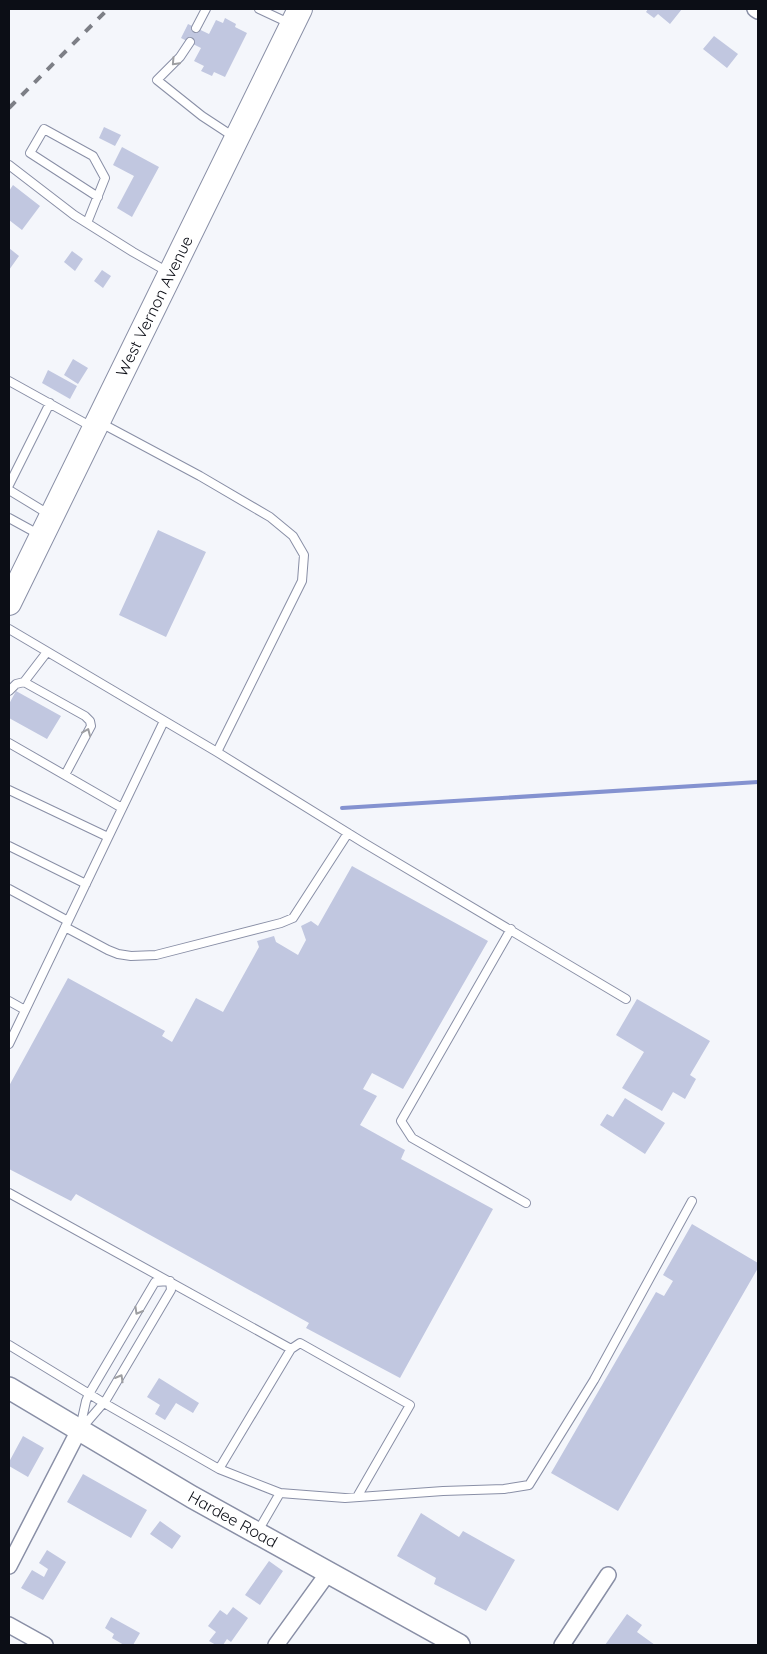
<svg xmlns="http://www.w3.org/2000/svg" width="767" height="1654" font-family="Quicksand,sans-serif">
<rect width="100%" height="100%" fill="#f4f6fb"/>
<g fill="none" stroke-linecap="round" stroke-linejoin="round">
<path stroke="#8492d0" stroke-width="4" d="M 342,808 L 758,782"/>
</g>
<path fill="#c1c7e0" d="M 648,9 L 682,9 L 670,24 L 658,14 L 654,18 L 646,12 Z
M 225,18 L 236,24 L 235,27 L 247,33 L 225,77 L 214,72 L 212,76 L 201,71 L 204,66 L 194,61 L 201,48 L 181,38 L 188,24 L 209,34 L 216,20 L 223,23 Z
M 714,36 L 738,54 L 727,68 L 703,49 Z
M 104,127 L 121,135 L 115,146 L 99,138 Z
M 122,147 L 159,167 L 132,217 L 117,208 L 134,176 L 113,165 Z
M 13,185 L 40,206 L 22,230 L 9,220 L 9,191 Z
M 9,248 L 19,256 L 9,270 Z
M 72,251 L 83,259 L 75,271 L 64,262 Z
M 102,270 L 111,276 L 103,288 L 94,281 Z
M 73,359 L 88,368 L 78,384 L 64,375 Z
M 48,370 L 77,386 L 70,399 L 42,383 Z
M 158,530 L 206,552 L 166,637 L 119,615 Z
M 16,691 L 61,716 L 47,739 L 9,718 L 9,704 Z
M 352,866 L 488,941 L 403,1089 L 372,1073 L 363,1089 L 377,1096 L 360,1125 L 405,1150 L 401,1159 L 493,1209 L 400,1378 L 306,1328 L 309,1323 L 76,1194 L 71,1201 L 9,1169 L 9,1086 L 68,978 L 165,1031 L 162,1036 L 172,1042 L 196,998 L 223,1012 L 259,947 L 257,941 L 274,936 L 276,942 L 298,955 L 306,940 L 301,926 L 311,921 L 318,926 Z
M 637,999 L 710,1041 L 690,1075 L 696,1079 L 685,1099 L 673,1092 L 662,1111 L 622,1088 L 644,1052 L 616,1035 Z
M 625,1098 L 665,1123 L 645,1154 L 600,1125 L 607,1114 L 613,1117 Z
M 692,1224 L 758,1263 L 758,1268 L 618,1511 L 551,1473 L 656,1292 L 664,1296 L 673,1281 L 663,1275 Z
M 159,1378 L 199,1403 L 193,1413 L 176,1403 L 165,1420 L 155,1414 L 160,1405 L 147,1397 Z
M 23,1436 L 44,1448 L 28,1477 L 9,1466 L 9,1462 Z
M 83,1474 L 147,1510 L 131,1538 L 67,1502 Z
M 421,1513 L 459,1537 L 463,1531 L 515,1560 L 486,1611 L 434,1584 L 436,1578 L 397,1556 Z
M 160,1521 L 181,1536 L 172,1549 L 150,1534 Z
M 47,1550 L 66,1562 L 43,1600 L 21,1588 L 32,1570 L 44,1577 L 48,1569 L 39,1563 Z
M 269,1561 L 283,1571 L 260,1605 L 245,1595 Z
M 233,1607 L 248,1618 L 231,1642 L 227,1639 L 223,1645 L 216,1645 L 209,1641 L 216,1632 L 208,1626 L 220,1610 L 227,1615 Z
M 627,1614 L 642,1625 L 637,1632 L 655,1645 L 605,1645 Z
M 111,1617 L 140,1633 L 133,1645 L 124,1645 L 112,1638 L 114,1634 L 105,1628 Z"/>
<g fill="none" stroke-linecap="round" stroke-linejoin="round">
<g stroke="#898fa6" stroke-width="10">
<path id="lane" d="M 259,9 L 291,24
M 196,28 L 206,9
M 190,42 L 180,57 L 157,80 L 202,116 L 234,137
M 9,165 L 74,215 L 133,252 L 168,272
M 87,223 L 105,178 L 93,156 L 44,129 L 30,153 L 98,197
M 9,381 L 92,427
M 99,422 L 200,476 L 270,517 L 293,536 L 304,555 L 302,581 L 217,752
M 9,485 L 50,403
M 9,490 L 50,515
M 9,518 L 40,535
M 9,629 L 217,752 L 364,843 L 626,999
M 47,652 L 24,682 L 85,716 L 90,721 L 91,726 L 65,775
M 9,691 L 16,684 L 24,682
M 9,743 L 122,808
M 9,790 L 108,837
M 9,846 L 86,884
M 9,889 L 68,921
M 65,927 L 108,950 L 118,954 L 131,956 L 156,955 L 281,923 L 293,918 L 348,833
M 511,929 L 401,1121 L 412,1138 L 526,1203
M 9,1001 L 25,1010
M 9,1044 L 164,721
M 9,1193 L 291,1349 L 300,1343 L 410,1405 L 357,1497
M 9,1345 L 104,1403 L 219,1469 L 280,1493
M 80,1428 L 86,1401 L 89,1394 L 155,1282 L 170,1281
M 81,1429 L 106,1400 L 171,1290 L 170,1281
M 219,1469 L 291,1349
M 258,1531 L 280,1493 L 345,1498 L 443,1491 L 504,1489 L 529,1485 L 594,1380 L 692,1201"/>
</g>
<g stroke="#898fa6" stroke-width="18">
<path id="street" d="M 755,9 L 758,11
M 9,1566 L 79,1430
M 9,1625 L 45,1645
M 276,1645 L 328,1573
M 562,1645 L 608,1575"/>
</g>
<g stroke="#898fa6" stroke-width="24">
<path id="secondary" d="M 9,1388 L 192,1497 L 459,1645"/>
</g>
<g stroke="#898fa6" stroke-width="26">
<path id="primary" d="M 9,603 L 300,9"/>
</g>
<use href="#lane" stroke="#fff" stroke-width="8"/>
<use href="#street" stroke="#fff" stroke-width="15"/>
<use href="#secondary" stroke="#fff" stroke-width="21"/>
<use href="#primary" stroke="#fff" stroke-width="24"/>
<path stroke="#7d7f86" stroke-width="4" stroke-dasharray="9 9" stroke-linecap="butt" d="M 9,108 L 108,9"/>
</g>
<defs><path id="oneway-chevron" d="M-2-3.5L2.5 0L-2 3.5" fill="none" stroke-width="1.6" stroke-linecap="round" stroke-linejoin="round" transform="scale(1.25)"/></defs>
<g stroke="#9e9fa2">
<use href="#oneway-chevron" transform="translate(175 62) rotate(133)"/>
<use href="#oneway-chevron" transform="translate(87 732) rotate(-67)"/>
<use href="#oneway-chevron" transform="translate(138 1311) rotate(120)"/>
<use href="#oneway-chevron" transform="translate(120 1378) rotate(-60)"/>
</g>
<g text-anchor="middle" stroke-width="4.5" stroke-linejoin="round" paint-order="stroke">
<g font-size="16" fill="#0c0e16" stroke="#fff">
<text transform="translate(154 306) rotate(-64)" y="6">West Vernon Avenue</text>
<text transform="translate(233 1519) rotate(29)" y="6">Hardee Road</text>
</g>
</g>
<rect width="767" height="1654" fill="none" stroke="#0c0e16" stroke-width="20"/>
</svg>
